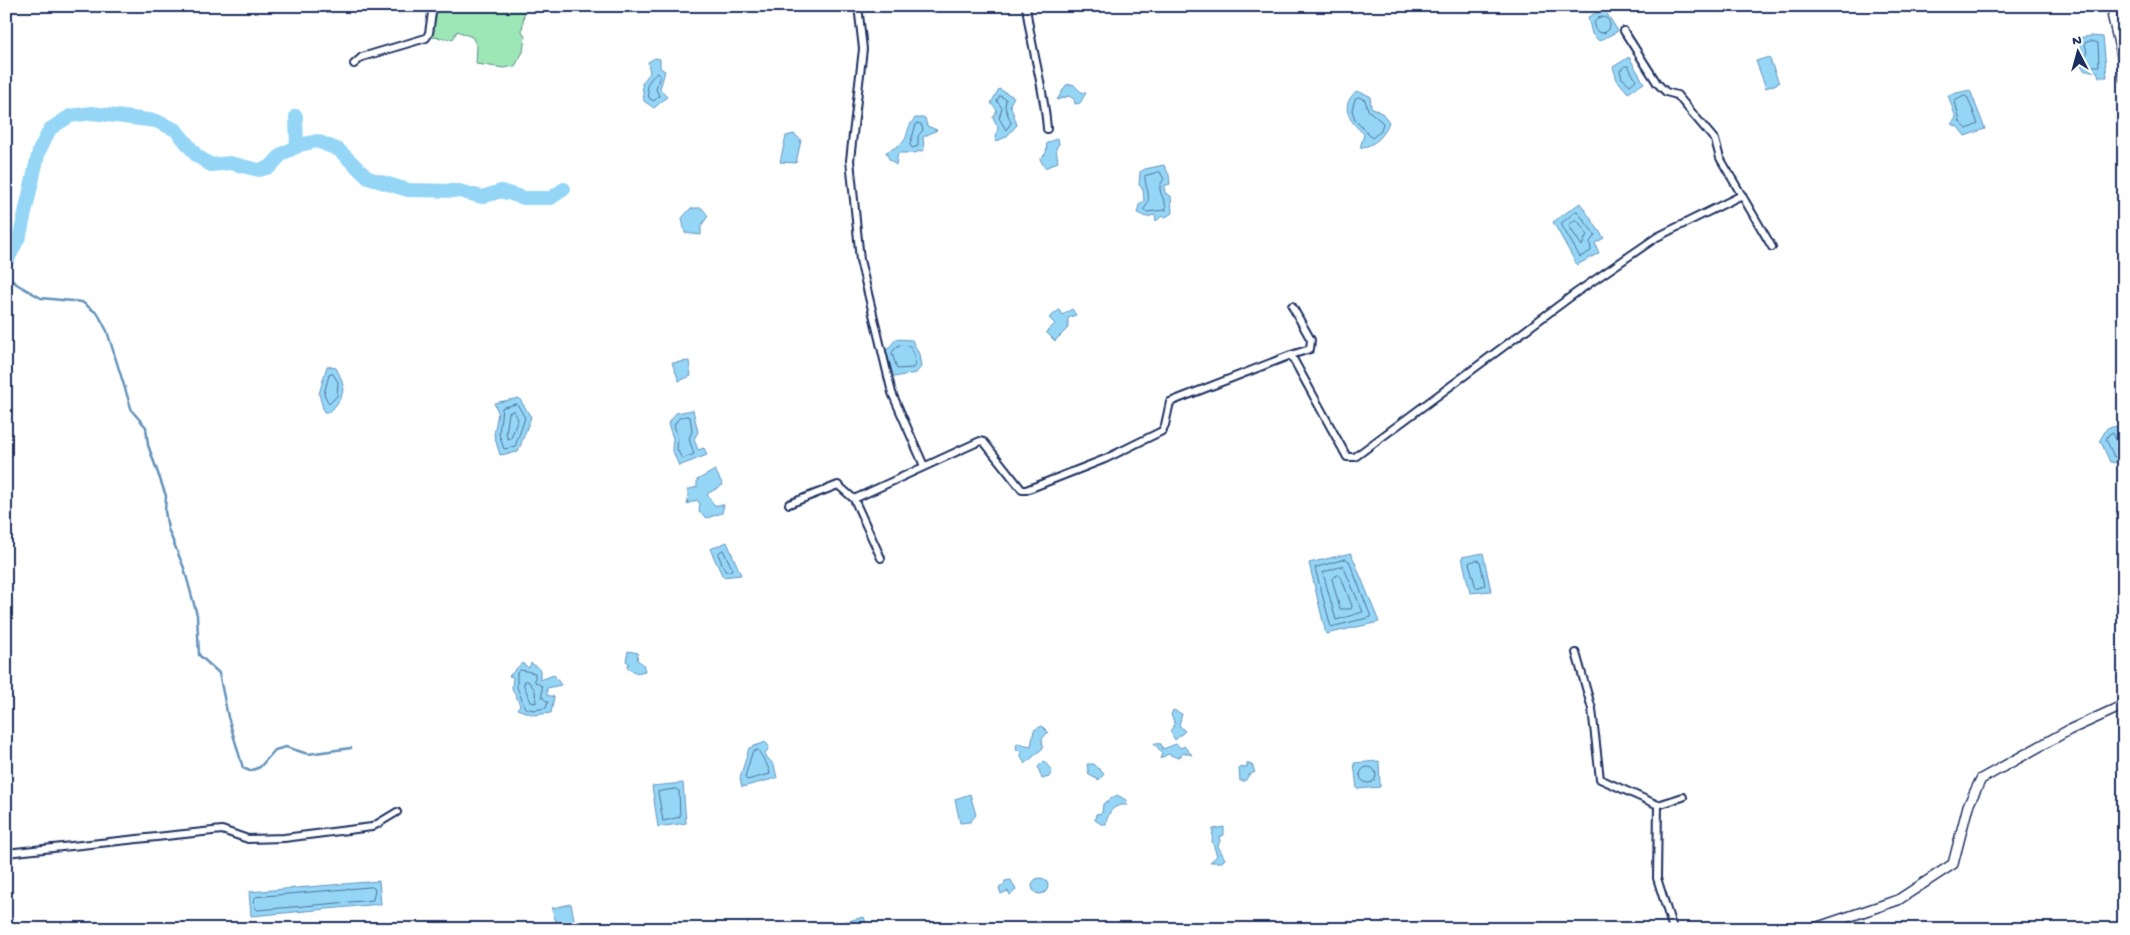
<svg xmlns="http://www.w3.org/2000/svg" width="2130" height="935" font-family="'Gochi Hand',sans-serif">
<rect width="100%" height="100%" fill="#fff"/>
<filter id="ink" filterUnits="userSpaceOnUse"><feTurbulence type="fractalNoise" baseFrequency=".02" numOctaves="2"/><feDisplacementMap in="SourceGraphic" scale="10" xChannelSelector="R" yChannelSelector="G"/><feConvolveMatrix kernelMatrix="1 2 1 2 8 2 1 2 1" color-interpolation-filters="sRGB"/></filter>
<g filter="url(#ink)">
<path fill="#9de6b5" stroke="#5c8a8a" d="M 435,6 L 525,6 L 522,31 L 525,37 L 523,52 L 515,66 L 504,68 L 476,64 L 477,46 L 472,37 L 457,31 L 453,39 L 431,37 Z"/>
<path fill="#95d6f7" stroke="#6493ba" d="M 1604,9 L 1618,31 L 1599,41 L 1592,34 L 1588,17 Z
M 2091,36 L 2103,37 L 2107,77 L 2099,77 L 2097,71 L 2085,71 L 2077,60 L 2082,54 L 2079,38 Z
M 1629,57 L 1644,83 L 1628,93 L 1617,80 L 1613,67 Z
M 1769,57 L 1779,83 L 1766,88 L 1756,61 Z
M 655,58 L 660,59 L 660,68 L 665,71 L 660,89 L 667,97 L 654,108 L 644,101 L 642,83 L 650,73 L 648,62 Z
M 1073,84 L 1081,92 L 1086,93 L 1080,103 L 1075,104 L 1074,99 L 1069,96 L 1057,100 L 1066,85 Z
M 999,89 L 1014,97 L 1010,104 L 1017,125 L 1006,137 L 995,142 L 998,127 L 993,118 L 997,110 L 991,103 Z
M 1970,90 L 1985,129 L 1965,136 L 1958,127 L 1951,124 L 1956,118 L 1948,95 Z
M 1357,91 L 1370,96 L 1371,107 L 1383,114 L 1389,122 C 1384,137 1375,145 1360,148 L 1364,134 C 1350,122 1338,106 1357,91 Z
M 915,118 L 925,118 L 927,126 L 937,130 L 923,137 L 924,150 L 914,153 L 898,153 L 896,165 L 889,159 L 886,152 C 916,139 900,136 915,118 Z
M 794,134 L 801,140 L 796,163 L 780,162 L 786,136 Z
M 1058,138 L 1059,144 L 1056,148 L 1058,162 L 1045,168 L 1040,159 L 1046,153 L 1047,143 Z
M 1164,165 L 1169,175 L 1170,184 L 1164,186 L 1165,193 L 1171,196 L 1172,213 L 1166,217 L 1162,216 L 1156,221 L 1155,215 L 1146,217 L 1137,213 L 1139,205 L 1144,201 L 1143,189 L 1139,185 L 1140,172 L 1145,169 Z
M 1580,203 L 1604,238 L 1595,243 L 1599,253 L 1577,265 L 1553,222 Z
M 691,208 L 702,208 L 708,216 L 701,226 L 701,235 L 685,233 L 682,218 Z
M 1072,309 L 1076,315 L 1068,318 L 1068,328 L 1055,341 L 1046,332 L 1055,324 L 1049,318 L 1059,310 L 1062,315 Z
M 896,339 L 912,340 L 919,354 L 921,367 L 916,373 L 894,377 L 886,351 Z
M 689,361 L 691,376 L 679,381 L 672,363 Z
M 327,366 L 336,368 C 347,388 345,395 330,412 L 324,412 L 319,394 Z
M 519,398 L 531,417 L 518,452 L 500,455 L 494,435 L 498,412 L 494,403 Z
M 693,410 L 698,432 L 694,439 L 698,450 L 704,448 L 707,455 L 679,466 L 672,449 L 673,438 L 668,424 L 676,413 Z
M 2118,426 L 2124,458 L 2118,463 L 2110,462 L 2100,440 L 2107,428 Z
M 715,470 L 723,485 L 707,494 L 714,505 L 724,505 L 722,513 L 707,518 L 699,512 L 700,504 L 697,500 L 687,504 L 689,495 L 687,490 L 697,487 L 697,480 Z
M 727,542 L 741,575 L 723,577 L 710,549 Z
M 1351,553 L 1379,622 L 1326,634 L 1309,563 Z
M 1483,553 L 1491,591 L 1470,593 L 1462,557 Z
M 628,651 L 638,653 L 637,660 L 643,664 L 645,671 L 637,673 L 627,668 L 629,663 L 626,661 Z
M 522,663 L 529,668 L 531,663 L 540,669 L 540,680 L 554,675 L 561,685 L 547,688 L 547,695 L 554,697 L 551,713 L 534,715 L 517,709 L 520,705 L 512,688 L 513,677 L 509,676 Z
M 1173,710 L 1182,714 L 1179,725 L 1185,731 L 1175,740 L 1170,731 L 1175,724 L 1171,715 Z
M 1042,726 L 1048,732 L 1042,739 L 1043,748 L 1025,764 L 1021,757 L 1021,751 L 1016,750 L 1017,743 L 1031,746 L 1034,730 Z
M 766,742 L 769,747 L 765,755 L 774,765 L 777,778 L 742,787 L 740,778 L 749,748 Z
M 1154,743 L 1161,744 L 1163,749 L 1176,744 L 1181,748 L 1184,746 L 1192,755 L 1184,753 L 1178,758 L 1168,754 L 1160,759 L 1162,753 Z
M 1044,761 L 1052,771 L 1049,777 L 1042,779 L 1038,767 Z
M 1379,761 L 1380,787 L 1357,789 L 1354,763 Z
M 1247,763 L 1252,765 L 1255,772 L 1249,775 L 1245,781 L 1240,781 L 1239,768 L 1247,767 Z
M 1087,764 L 1094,764 L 1104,774 L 1099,780 L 1089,775 Z
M 683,783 L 686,823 L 658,827 L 652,786 Z
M 970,794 L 976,815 L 970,822 L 960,823 L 955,799 Z
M 1117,795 L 1126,800 L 1127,805 C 1114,804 1108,811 1106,824 L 1101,824 L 1095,820 L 1096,814 L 1102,813 L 1103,804 Z
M 1224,827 L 1224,835 L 1219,837 L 1220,841 L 1218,846 L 1225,859 L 1222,862 L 1210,862 L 1217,856 L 1212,841 L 1213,829 Z
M1032 886a8 8 0 1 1 16 0a8 8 0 1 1-16 0Z
M 1011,880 L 1016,890 L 1010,895 L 1008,891 L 1001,894 L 999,888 L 1004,885 L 1005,881 Z
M 379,881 L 381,904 L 251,916 L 249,892 Z
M 571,904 L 576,929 L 558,929 L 552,908 Z
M 864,917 L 868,929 L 850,929 L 844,922 Z"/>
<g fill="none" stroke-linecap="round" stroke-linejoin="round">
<path stroke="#4c729b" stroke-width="1" d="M1594 25a8 8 0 1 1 16 0a8 8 0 1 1-16 0Z
M 2091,41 L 2098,43 L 2099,66 L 2088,66 L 2084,61 L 2087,53 L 2085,43 Z
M 1625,66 L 1628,66 L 1636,80 L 1630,85 L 1622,78 L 1620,71 Z
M 656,73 L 660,75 L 656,89 L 659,96 L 654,101 L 649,98 L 647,85 Z
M 1000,96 L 1006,99 L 1005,107 L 1011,123 L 1006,130 L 999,118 L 1002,108 L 997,101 Z
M 1965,96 L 1968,98 L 1978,124 L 1967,129 L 1960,122 L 1955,101 Z
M 1359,97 L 1365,100 L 1368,110 L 1383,123 L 1381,131 L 1372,138 L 1355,120 L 1352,110 L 1355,99 Z
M 917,123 L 921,124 L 923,130 L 918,136 L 918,146 L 912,148 L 910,145 Z
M 1160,172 L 1164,179 L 1160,185 C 1159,196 1166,199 1166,210 L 1146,212 L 1144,209 C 1154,197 1144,188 1145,176 Z
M 1577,211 L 1595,235 L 1590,242 L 1591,251 L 1580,257 L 1561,224 Z
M 1575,220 L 1578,221 L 1587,234 L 1582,246 L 1569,226 Z
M 899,345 L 910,346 L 914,355 L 915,365 L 913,368 L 897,369 L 892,353 Z
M 333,374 L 338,382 L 337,396 L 329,404 L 324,394 L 329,375 Z
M 517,404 L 525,418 L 515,447 L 504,449 L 499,434 L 502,408 Z
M 514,411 L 518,419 L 511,438 L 508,439 L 506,434 L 509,413 Z
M 687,416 L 690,417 L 692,431 L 689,439 L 694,454 L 682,459 L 677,449 L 678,438 L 674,425 L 679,418 Z
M 2124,446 L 2118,444 L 2113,433 L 2110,433 L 2106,439 L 2114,457 L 2124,455
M 723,550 L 732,568 L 731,571 L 725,571 L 718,554 Z
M 1346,559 L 1349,561 L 1371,617 L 1331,627 L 1315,568 Z
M 1477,560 L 1480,561 L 1485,585 L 1476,588 L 1469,563 Z
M 1343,566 L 1363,612 L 1336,620 L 1323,573 Z
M 1338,575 L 1341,577 L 1352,606 L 1351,609 L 1340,609 L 1332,579 Z
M 521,670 L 535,673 L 535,682 L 542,686 L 542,697 L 548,702 L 546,708 L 534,710 L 525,708 L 517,687 L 517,673 Z
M 525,681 L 528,681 L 535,690 L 536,703 L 531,702 L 524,686 Z
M 758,750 C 762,757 769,766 770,774 L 747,780 L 745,777 L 752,753 Z
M1360 775a8 8 0 1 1 16 0a8 8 0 1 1-16 0Z
M 676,789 L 679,791 L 680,817 L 663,821 L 658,792 Z
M 372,887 L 375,889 L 373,900 L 258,910 L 255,908 L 254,899 L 256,897 Z"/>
<path stroke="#6493ba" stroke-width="2.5" d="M 6,276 L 18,285 L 41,298 L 82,302 L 98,314 L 107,331 L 132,411 L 146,427 L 148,445 L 166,496 L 165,511 L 168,529 L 184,568 L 197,615 L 199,655 L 219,673 L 228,717 L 243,768 L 250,771 L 260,767 L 275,750 L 286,747 L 308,754 L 351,748"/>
<path stroke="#95d6f7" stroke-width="14" d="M 296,116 L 297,147
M 6,263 L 20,235 L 39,151 L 50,129 L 70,116 L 92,113 L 156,121 L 176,130 L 197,156 L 211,165 L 230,163 L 259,170 L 270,167 L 282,154 L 300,145 L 317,141 L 339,150 L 368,178 L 408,190 L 459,191 L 482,197 L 501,191 L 524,198 L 551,198 L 564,189"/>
<g stroke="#1b2f5e" stroke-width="10">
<path id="minor" d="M 858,6 L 863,49 L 850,160 L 860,260 L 892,393 L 924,466
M 1026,6 C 1031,48 1044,86 1047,129
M 1624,31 L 1657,83 L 1666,92 L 1677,95 L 1715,140 L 1720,158 L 1772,247
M 354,64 L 362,57 L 426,38 L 429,33 L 433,6
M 1291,355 L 1310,349 L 1311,340 L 1292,306
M 854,499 L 980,441 L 984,442 L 1022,490 L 1026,490 L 1105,459 L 1162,431 L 1165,425 L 1170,402 L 1291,355 L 1347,457 L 1355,457 L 1577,292 L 1657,237 L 1742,195
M 789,504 L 838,485 L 854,499 L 881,558
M 1576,653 L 1592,709 L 1600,779 L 1658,805 L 1657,878 L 1673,929
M 1658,805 L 1683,797
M 6,853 L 222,830 L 248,839 L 284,838 L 372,827 L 397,812"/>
</g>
<g stroke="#1b2f5e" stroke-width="11">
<path id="tertiary" d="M 2116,6 L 2112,16 L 2123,63 L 2124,79"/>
</g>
<g stroke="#1b2f5e" stroke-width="12">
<path id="secondary" d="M 1812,929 L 1898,900 L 1953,864 L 1968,806 L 1981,779 L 2069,730 L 2124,705"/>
</g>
<use href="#minor" stroke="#fff" stroke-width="6"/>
<use href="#tertiary" stroke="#fff" stroke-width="8"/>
<use href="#secondary" stroke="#fff" stroke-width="9"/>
</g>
</g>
<rect width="2130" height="935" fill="none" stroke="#fff" stroke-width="25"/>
<rect x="12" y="12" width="2105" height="910" fill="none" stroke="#1b2f5e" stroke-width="2" filter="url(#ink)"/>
<g transform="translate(2078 52) rotate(354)" stroke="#ffffff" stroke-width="4" paint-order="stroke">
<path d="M0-4L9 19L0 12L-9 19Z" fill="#1b2f5e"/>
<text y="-8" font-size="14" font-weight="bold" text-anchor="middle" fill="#1b2f5e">N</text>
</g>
</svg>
